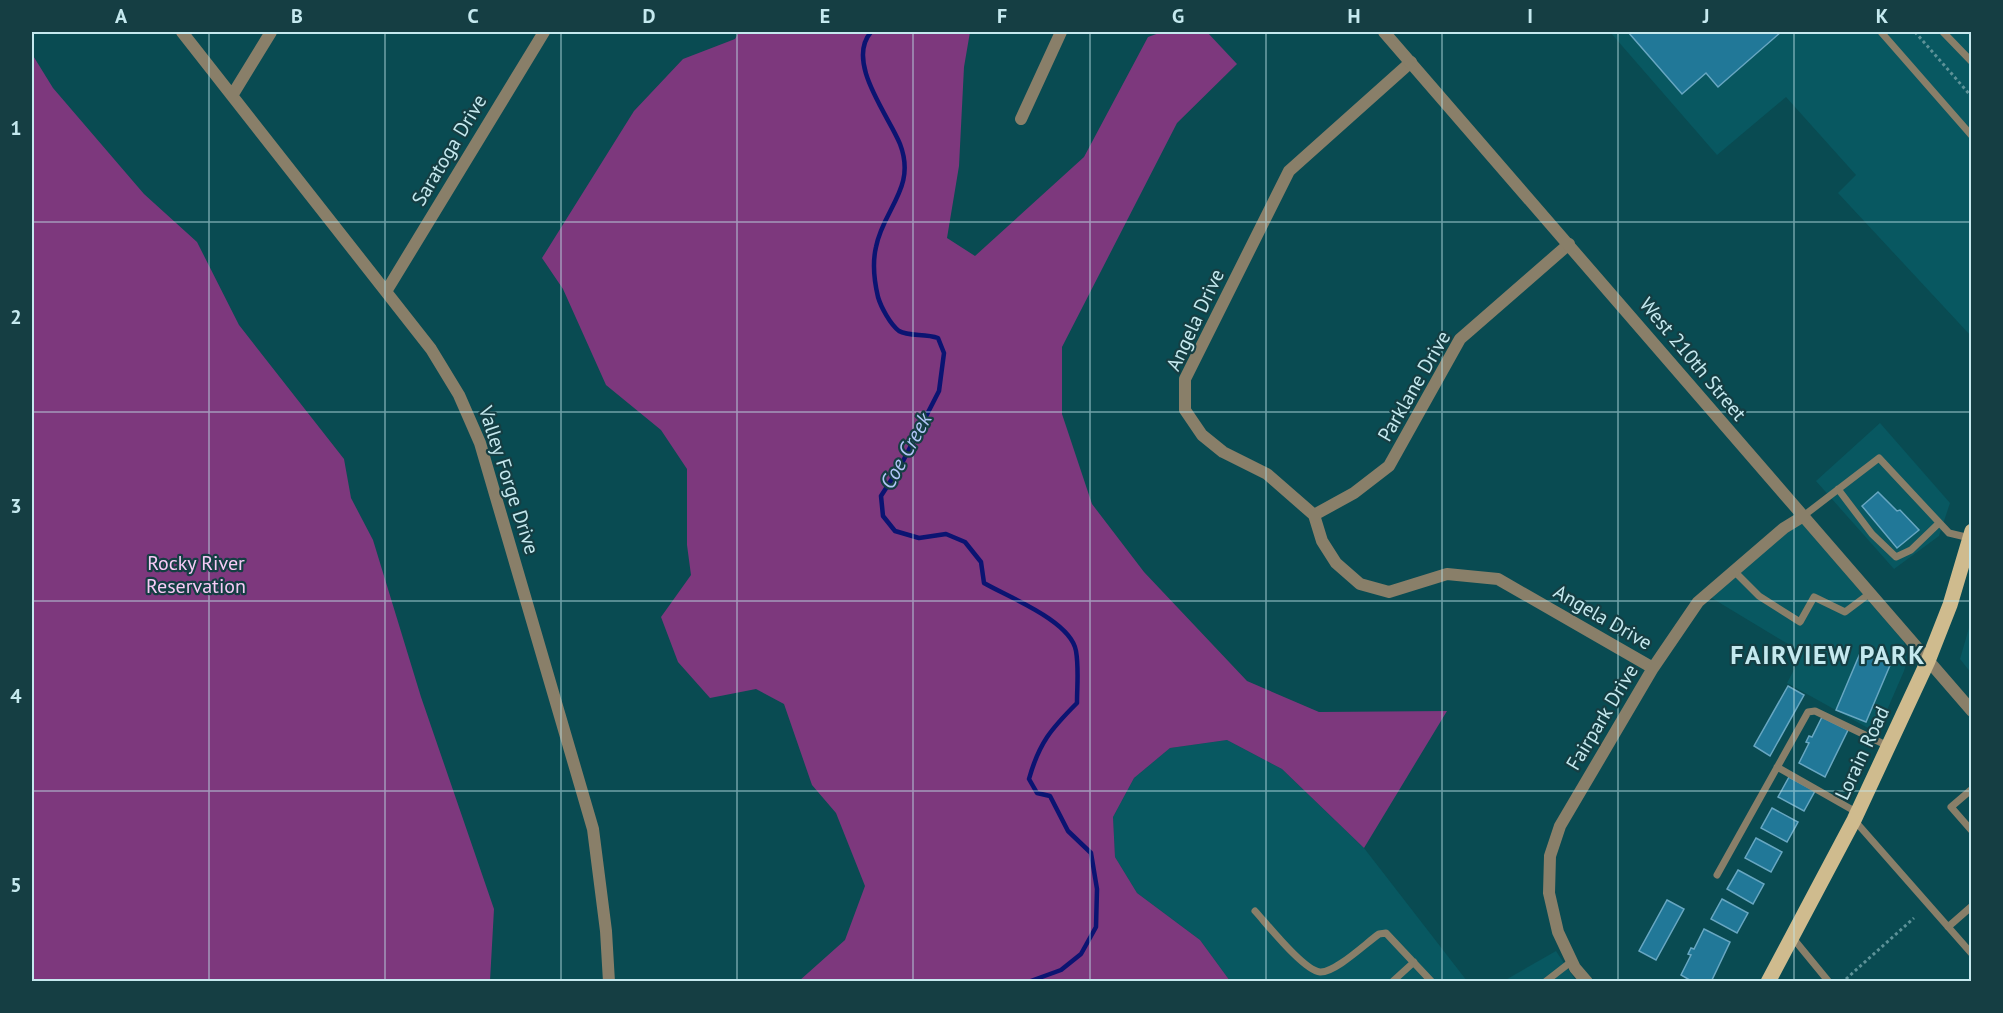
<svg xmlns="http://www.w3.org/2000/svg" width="2003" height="1013" font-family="'PT Sans',sans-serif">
<rect width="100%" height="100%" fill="#094b52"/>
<path fill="#085861" d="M 1610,32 L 1971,32 L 1971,336 L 1838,193 L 1856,175 L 1786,97 L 1717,155 Z
M 1880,423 L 1950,503 L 1939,536 L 1894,569 L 1816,481 Z
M 1796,516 L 1904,642 L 1907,661 L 1904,671 L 1877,733 L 1787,683 L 1803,653 L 1710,597 Z
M 1971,621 L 1971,673 L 1960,659 Z
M 1227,740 L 1282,769 L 1364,848 L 1467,981 L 1230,981 L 1200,940 L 1137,893 L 1115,857 L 1113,817 L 1134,778 L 1170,748 Z
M 1556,951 L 1576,981 L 1502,982 Z"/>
<path fill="#7d387d" d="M 739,32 L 970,32 L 964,67 L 959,166 L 947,238 L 975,256 L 1084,157 L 1148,37 L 1162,32 L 1207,32 L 1237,64 L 1177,123 L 1062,347 L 1062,414 L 1092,504 L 1144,572 L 1247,681 L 1319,712 L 1447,711 L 1364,848 L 1282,769 L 1227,740 L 1170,748 L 1134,778 L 1113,817 L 1115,857 L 1137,893 L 1200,940 L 1230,981 L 799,981 L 845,940 L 865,886 L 836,813 L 812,785 L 784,704 L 756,689 L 710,698 L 678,662 L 661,617 L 691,575 L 687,545 L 687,469 L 661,430 L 606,385 L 563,289 L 542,258 L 634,111 L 683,59 L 735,39 Z
M 32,54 L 53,88 L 144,194 L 197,242 L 239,325 L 344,459 L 351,498 L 373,540 L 421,697 L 494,909 L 490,981 L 32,981 Z"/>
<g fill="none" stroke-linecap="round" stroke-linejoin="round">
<path stroke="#0b1472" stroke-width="4.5" d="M 871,32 C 845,62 889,116 900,144 C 917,188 883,209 876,247 C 872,264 874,280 878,297 C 881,307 890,324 899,331 C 909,337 925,333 938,338 L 944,353 L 939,391 L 901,465 L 881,496 L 883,516 L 895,531 L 919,538 L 946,534 L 965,542 L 981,562 L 984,583 C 1008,597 1071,621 1076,651 C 1079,668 1077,686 1077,703 C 1051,729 1039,743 1029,779 L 1037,793 L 1050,796 L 1068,831 L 1091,853 L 1097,889 L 1096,927 L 1081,954 L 1061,970 L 1028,982"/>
</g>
<path fill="#217898" stroke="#68a7c2" stroke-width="1.5" d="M 1628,32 L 1781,32 L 1718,87 L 1706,73 L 1682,94 Z
M 1878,492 L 1897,511 L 1900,510 L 1919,530 L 1897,548 L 1862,506 Z
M 1861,651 L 1891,663 L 1866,722 L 1836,710 Z
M 1788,686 L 1804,695 L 1770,756 L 1754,746 Z
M 1822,717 L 1848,730 L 1825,777 L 1799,763 L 1809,743 L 1806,742 L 1809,736 L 1812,737 Z
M 1789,777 L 1815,791 L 1804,811 L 1778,797 Z
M 1772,808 L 1798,822 L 1787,842 L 1761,828 Z
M 1756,838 L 1782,852 L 1771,872 L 1745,858 Z
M 1738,870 L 1764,884 L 1753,904 L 1727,889 Z
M 1722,899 L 1748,913 L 1737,933 L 1711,919 Z
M 1667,900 L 1684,909 L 1656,960 L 1639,951 Z
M 1704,929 L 1730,942 L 1711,982 L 1693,982 L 1681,975 L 1691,955 L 1688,954 L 1691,948 L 1694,949 Z"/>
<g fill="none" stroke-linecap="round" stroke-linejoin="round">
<path stroke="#5d9298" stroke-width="3" stroke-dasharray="3 3" stroke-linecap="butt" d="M 1915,32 L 1972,97
M 1846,979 L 1914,918"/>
<path stroke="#897f69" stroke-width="7" d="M 1881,32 L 1972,136
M 1943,32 L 1972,62
M 1838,489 L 1872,534 L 1896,557 L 1911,550 L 1939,523
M 1802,517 L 1879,458 L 1949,533 L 1970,538
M 1734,571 L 1759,596 L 1800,622 L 1814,597 L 1845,612 L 1869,594
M 1777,767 L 1858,813
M 1972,789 L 1951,807 L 1972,831
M 1855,821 L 1972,954
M 1717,875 L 1808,712 L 1815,711 L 1888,746
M 1255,911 C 1267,924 1304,971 1320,972 C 1335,973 1366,943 1379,934 L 1386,933 L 1432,982
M 1948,927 L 1972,906
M 1792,937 L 1829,982
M 1392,982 L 1414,962
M 1545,982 L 1572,961"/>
<path stroke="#897f69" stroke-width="12" d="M 182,32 L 431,349 L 459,395 L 480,443 L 593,829 L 606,931 L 609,982
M 1411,62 L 1289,171 L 1185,379 L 1185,410 L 1202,435 L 1223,452 L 1267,474 L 1314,515 L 1322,541 L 1336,563 L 1360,584 L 1389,592 L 1447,574 L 1498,579 L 1653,668
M 233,94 L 271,32
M 1021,119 L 1061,32
M 387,290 L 544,32
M 1314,515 L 1354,493 L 1389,466 L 1460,339 L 1569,244
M 1587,982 L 1575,968 L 1558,932 L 1549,893 L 1550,856 L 1560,826 L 1653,668 L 1698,602 L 1784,528 L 1802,517"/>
<path stroke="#897f69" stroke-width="12" d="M 1384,32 L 1972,711"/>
<path stroke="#cfbb8e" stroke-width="15" d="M 1768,982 L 1854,820 L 1928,661 L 1950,605 L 1972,531"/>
</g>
<path fill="none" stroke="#c5e9ef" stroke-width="1.5" stroke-opacity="0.55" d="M 209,32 L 209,982M 385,32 L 385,982M 561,32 L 561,982M 737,32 L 737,982M 913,32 L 913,982M 1090,32 L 1090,982M 1266,32 L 1266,982M 1442,32 L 1442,982M 1618,32 L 1618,982M 1794,32 L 1794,982M 32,222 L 1972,222M 32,412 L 1972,412M 32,601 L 1972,601M 32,791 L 1972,791"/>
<g text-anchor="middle" stroke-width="4.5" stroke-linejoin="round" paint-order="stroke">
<g font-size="20" fill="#c5e9ef" stroke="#153e43">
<text transform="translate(449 150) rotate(-59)" y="7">Saratoga Drive</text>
<text transform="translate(1195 320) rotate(-65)" y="7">Angela Drive</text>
<text transform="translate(1693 359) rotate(50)" y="7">West 210th Street</text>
<text transform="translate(1414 386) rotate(-60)" y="7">Parklane Drive</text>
<text transform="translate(509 480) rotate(72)" y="7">Valley Forge Drive</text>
<text transform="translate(1603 617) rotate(30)" y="7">Angela Drive</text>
<text transform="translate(1602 717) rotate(-59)" y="7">Fairpark Drive</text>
<text transform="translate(1862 753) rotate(-65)" y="7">Lorain Road</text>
</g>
<g font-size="20" fill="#f7cbf6" stroke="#153e43">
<text x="196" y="570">Rocky River<tspan x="196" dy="23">Reservation</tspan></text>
</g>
<g font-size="21" font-style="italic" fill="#b2c6f8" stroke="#153e43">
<text transform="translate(906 451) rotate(-61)" y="7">Coe Creek</text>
</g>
<g font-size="26" font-weight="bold" letter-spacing="1.5" fill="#c5e9ef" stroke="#153e43">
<text x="1828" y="664">FAIRVIEW PARK</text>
</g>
</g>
<rect width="2003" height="1013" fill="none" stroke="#153e43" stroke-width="66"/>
<rect x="33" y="33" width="1937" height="947" fill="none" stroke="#c5e9ef" stroke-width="2"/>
<g font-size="20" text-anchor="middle" font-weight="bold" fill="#c5e9ef">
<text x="121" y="23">A</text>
<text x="297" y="23">B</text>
<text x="473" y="23">C</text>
<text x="649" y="23">D</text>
<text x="825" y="23">E</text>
<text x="1002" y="23">F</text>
<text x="1178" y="23">G</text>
<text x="1354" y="23">H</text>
<text x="1530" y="23">I</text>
<text x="1706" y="23">J</text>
<text x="1882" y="23">K</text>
<text x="16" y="135">1</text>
<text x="16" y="324">2</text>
<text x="16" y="513">3</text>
<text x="16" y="703">4</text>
<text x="16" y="892">5</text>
</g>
</svg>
